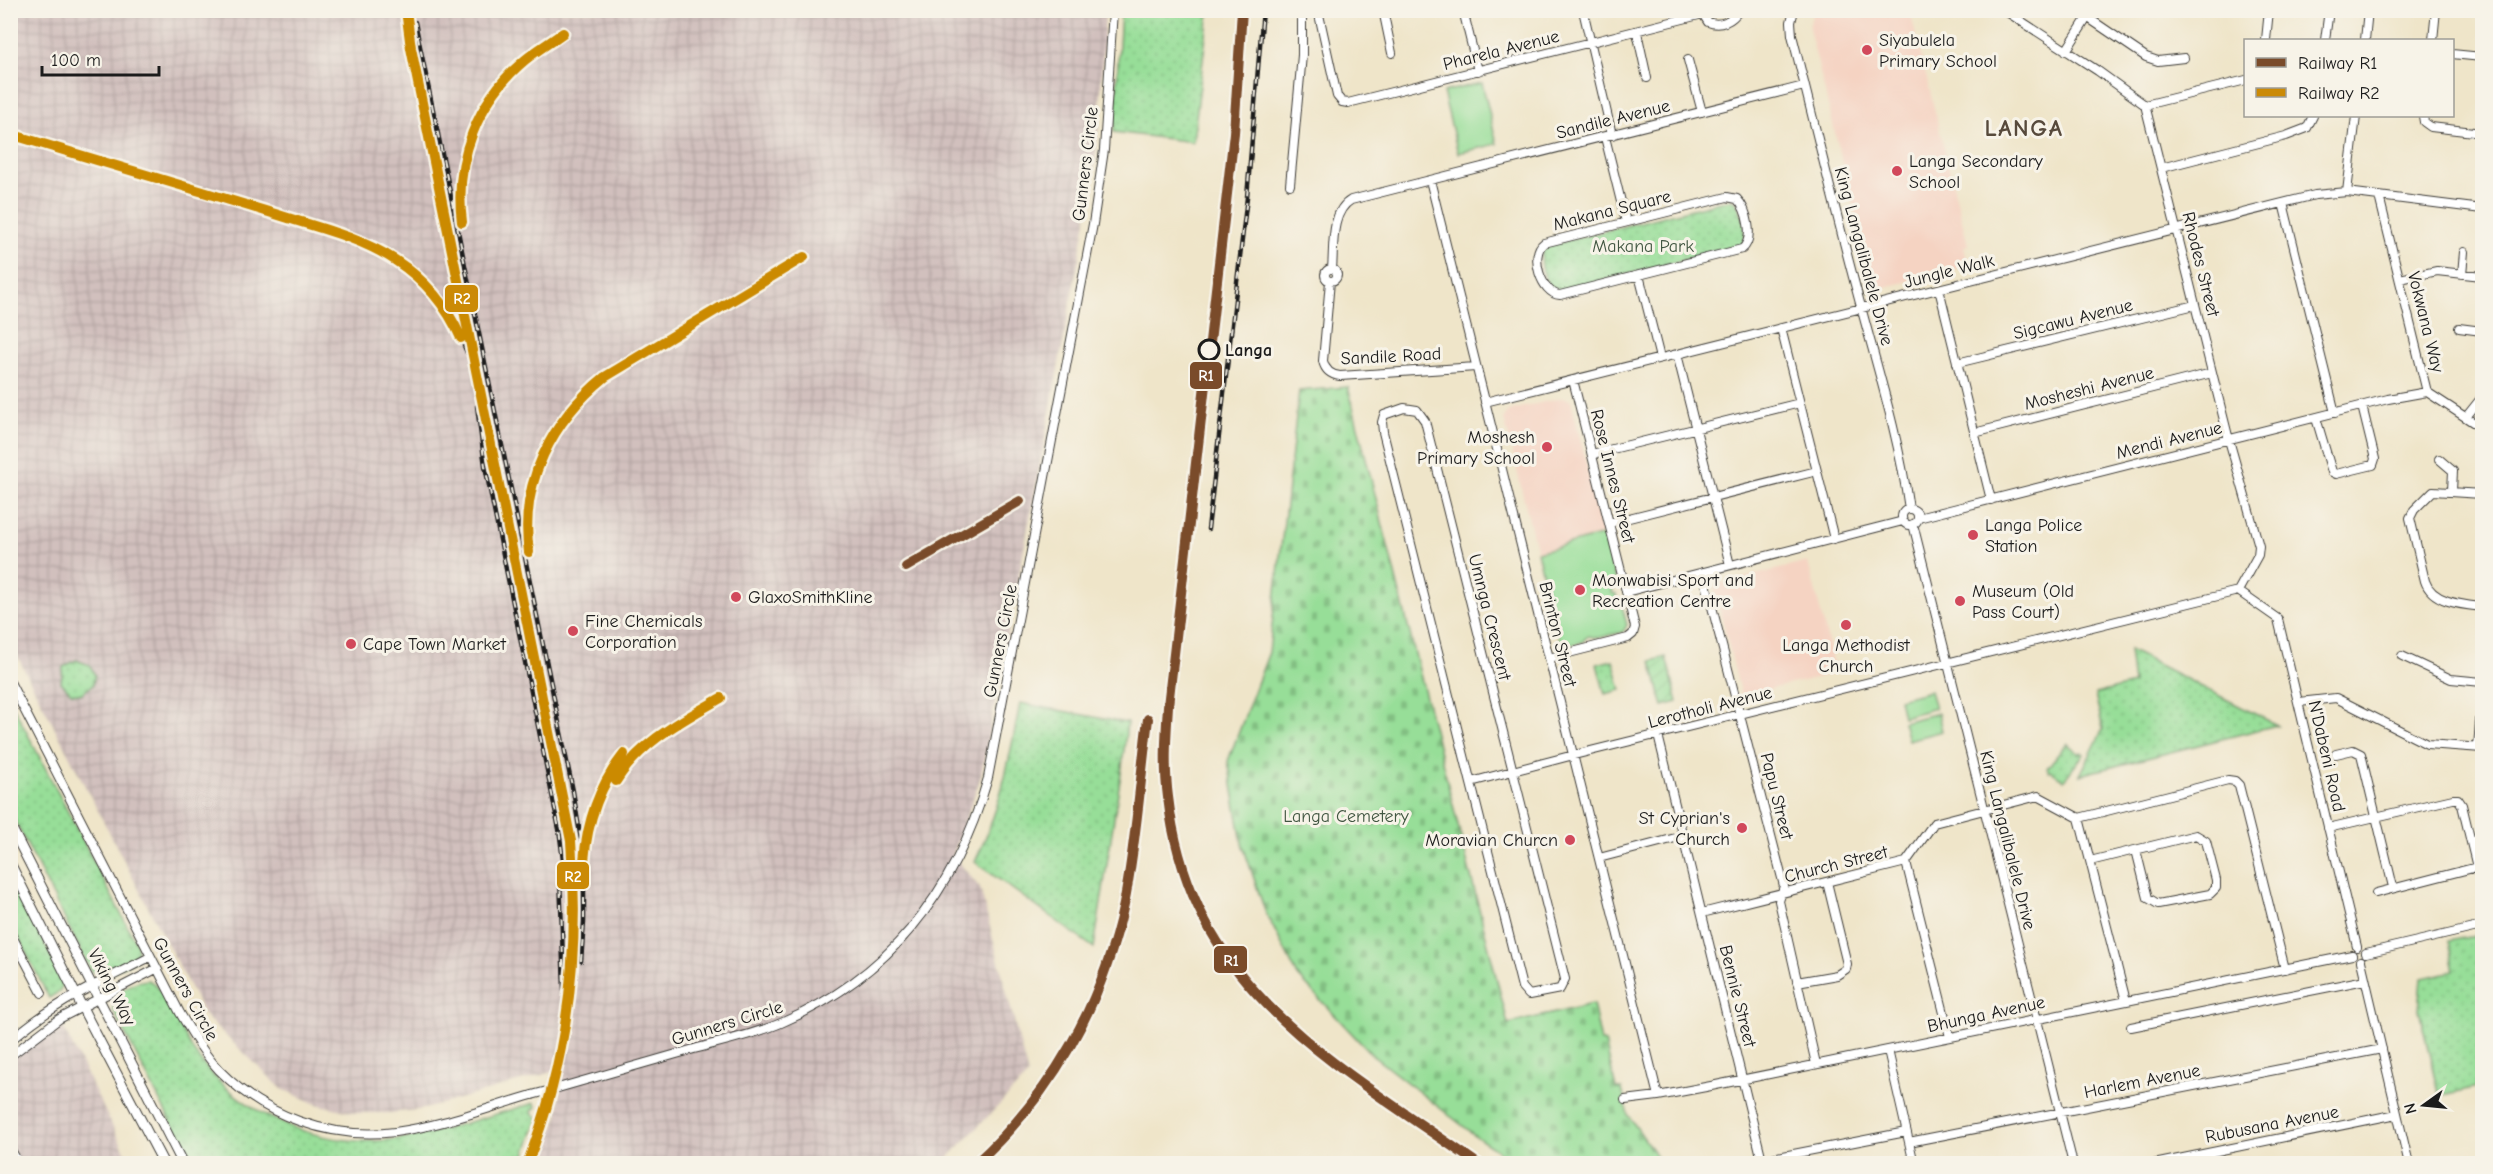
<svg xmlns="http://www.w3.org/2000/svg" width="2493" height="1174" font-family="'Comic Neue',sans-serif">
<defs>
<pattern id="industrial-grid" width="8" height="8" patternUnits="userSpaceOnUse" patternTransform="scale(1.5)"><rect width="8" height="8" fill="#d1c0bd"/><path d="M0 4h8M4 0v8" fill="none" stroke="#b3a4a2"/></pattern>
<pattern id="grass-dots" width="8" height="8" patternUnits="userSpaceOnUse" patternTransform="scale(1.5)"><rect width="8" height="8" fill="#97de98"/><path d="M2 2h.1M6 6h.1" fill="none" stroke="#82be82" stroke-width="1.8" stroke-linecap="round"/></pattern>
<pattern id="cemetery-stones" width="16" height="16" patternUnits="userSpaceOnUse" patternTransform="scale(1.5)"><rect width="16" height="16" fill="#97de98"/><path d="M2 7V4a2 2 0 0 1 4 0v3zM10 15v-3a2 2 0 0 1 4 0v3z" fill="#82be82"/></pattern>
<pattern id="garden-furrows" width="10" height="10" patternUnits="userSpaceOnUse" patternTransform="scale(1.5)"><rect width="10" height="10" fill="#97de98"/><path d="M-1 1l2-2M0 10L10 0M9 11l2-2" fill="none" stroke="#82be82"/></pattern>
</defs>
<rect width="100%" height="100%" fill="#f7f3e8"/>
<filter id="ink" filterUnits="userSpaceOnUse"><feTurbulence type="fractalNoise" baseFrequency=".0167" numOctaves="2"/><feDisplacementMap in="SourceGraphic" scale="12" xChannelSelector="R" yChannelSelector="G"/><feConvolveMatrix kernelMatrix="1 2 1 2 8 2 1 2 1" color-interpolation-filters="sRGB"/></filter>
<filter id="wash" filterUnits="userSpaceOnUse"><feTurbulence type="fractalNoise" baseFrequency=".008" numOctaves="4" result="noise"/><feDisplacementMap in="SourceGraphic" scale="24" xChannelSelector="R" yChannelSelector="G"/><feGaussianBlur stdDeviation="1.35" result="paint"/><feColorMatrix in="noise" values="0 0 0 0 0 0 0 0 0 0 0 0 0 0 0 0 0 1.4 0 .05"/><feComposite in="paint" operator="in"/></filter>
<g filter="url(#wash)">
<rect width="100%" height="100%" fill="#efe5c9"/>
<path fill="#f5d3c2" d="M 1813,11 L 1910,11 L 1968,245 L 1964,246 L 1968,266 L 1874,290 L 1809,28 Z
M 1564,397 L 1571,401 L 1604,535 L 1537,552 L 1504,418 L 1508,411 Z
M 1808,562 L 1836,673 L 1741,696 L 1714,585 Z"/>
<path fill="url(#industrial-grid)" d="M 11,11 L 1105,11 L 1100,113 L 1091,194 L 981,776 L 953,855 L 980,888 L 1028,1075 L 943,1163 L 539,1163 L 558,1116 L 562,1069 L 424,1109 L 391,1113 L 355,1113 L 316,1104 L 282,1089 L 205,1016 L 11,644 Z
M 59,1019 L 131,1163 L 19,1163 L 11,1148 L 10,1056 Z"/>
<path fill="url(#grass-dots)" stroke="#5a7d5a" stroke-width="1.5" d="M 1121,11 L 1209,11 L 1193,142 L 1114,132 Z
M 1728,200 L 1734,201 C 1744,212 1747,231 1743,245 L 1559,292 L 1554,292 C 1544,282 1536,257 1546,246 Z
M 2129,650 L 2277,725 L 2080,775 L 2103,729 L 2095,694 L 2133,684 Z
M 76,660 L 90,665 L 95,675 L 93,685 L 81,694 L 71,693 L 61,682 L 63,667 Z
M 1613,660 L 1621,690 L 1605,694 L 1597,664 Z
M 10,700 L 137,945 L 138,952 L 134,961 L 105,976 L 91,971 L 11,813 Z
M 1020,703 L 1127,723 L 1122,767 L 1094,948 L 975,862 C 1001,807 1009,762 1020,703 Z
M 2067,743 L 2079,754 L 2081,752 L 2084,754 L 2064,780 L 2051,771 L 2049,772 L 2047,768 Z
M 11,876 L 64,982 L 59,992 L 49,998 L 11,922 Z
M 2482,935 L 2482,1086 L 2439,1096 L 2419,1010 L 2422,978 L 2454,971 L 2448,941 Z
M 148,980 C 164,986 183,1035 194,1052 C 240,1116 320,1150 398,1139 C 444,1132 490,1115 535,1103 L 536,1107 L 531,1112 L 538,1118 L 522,1163 L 192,1163 L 113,1010 C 112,993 131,981 148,980 Z"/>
<path fill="url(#cemetery-stones)" stroke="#5a7d5a" stroke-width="1.5" d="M 1348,387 L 1508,1024 L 1593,1004 L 1601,1042 L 1605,1042 L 1616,1089 L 1622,1089 L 1628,1115 L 1661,1163 L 1516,1163 L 1481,1140 L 1373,1056 L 1298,976 L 1265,911 L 1242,843 L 1228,761 L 1269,652 L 1299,391 Z"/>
<path fill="url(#garden-furrows)" stroke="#5a7d5a" stroke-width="1.5" d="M 1666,657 L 1678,702 L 1663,706 L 1651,661 Z"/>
<path fill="#97de98" stroke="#5a7d5a" stroke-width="1.5" d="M 1482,83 L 1497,144 L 1458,153 L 1443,92 Z
M 1604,535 L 1617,586 L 1613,587 L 1612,593 L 1616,594 L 1616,598 L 1621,602 L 1627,625 L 1623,632 L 1598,638 L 1588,636 L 1582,642 L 1566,646 L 1560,642 L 1537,552 Z
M 1930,691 L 1935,708 L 1903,717 L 1899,699 Z
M 1938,713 L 1942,731 L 1908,740 L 1903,722 Z"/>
</g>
<g filter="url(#ink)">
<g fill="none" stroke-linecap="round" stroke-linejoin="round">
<g stroke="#3c3a36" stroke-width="10">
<path id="minor" d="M 1318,10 L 1337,96 L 1342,102 L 1348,103 L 1703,14
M 1383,10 L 1392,53
M 1463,10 L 1478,71
M 1583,10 L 1612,135
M 1794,10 L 1791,22 L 1792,35 C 1814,121 1834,207 1857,292 C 1876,364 1899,436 1909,509
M 2004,10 L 2098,71 L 2145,105 L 2229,440 L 2259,546 L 2258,555 L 2238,591
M 1703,14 L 1708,22 C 1720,27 1732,21 1739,10
M 2087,17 L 2146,57 L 2158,61 L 2184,58
M 1637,32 L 1647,78
M 2266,40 L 2269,10
M 2325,40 L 2329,10
M 2365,40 L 2368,10
M 2433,40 L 2436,10
M 2066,51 L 2092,10
M 2452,54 L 2482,57
M 1688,60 L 1702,112
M 2145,105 L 2246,80
M 2423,116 L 2424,122 L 2431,127 L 2482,133
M 1605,137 L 1626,222
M 2161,168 L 2286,136 L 2307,128 L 2313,116
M 1430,180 L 1658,1096
M 1290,185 L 1302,55 L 1302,10
M 2347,192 L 2356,116
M 2379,196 L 2427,392 L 2482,428
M 1727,197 L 1737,199 C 1747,209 1755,239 1742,249 L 1560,295 C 1541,294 1529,254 1544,243 Z
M 2283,203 L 2335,413
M 1332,269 C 1334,248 1330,212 1351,200 L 1804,86
M1325 275a6 6 0 1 1 12 0a6 6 0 1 1-12 0Z
M 2462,274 L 2464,252
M 1639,275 L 1660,358
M 2400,279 L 2437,271 L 2482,276
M 1330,281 L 1323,361 C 1325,370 1331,375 1340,376 L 1476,367
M 1939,289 L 1991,500
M 1781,328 L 1834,539
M 2459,328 L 2482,331
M 1677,354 L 1730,565
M 1957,363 L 2195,305
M 1485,402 L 2315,195 L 2347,192 L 2482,209
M 1404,408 L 1417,410 L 1425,421 L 1565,979 L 1560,989 L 1529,995 L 1522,987 L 1383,432 L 1382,422 L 1384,415 Z
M 2466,417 L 2482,397
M 2316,418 L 2332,472 L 2336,474 L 2373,465 L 2375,459 L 2362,406
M 1974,433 L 2212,373
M 1592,454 L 1800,403
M 2439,459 L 2453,471 L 2452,491
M 2482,494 L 2433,491 L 2414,510 L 2410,518 L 2425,581 C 2432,603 2464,605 2482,607
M1902 517a8 8 0 1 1 16 0a8 8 0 1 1-16 0Z
M 1918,518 L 2388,399 L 2427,392
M 1609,523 L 1817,471
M 1913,524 L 2073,1164
M 1703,572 L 1784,886 L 1779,901 L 1816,1064
M 2238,591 L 2278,619 L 2357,947
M 1626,592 L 1903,521
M 2402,656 L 2451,679 L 2482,682
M 1549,658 L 1628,638 L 1633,634 L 1635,627 L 1573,380
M 10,682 L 180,1013 C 192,1033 203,1053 219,1070 C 264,1116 330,1140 395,1132 C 441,1126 487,1108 532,1095
M 2299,702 L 2336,698 L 2427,744 L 2482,748
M 1658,735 L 1763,1164
M 2478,748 L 2482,693
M 2336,754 L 2353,750 L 2361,754 L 2393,887
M 1471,782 L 1566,757 L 2238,591
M 2079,818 L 2126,1001
M 2328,828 L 2453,799 L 2458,799 L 2462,805 L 2482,888
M 1599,858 L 1683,836
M 2090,861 L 2196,835 L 2206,841 L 2216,880 L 2216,888 L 2210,894 L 2158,904 L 2148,898 L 2136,850
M 1906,862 L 1950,1037
M 2376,893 L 2477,867
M 1702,913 L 1906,862 L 1934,823 L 2038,796 L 2079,818 L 2228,780 L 2235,781 L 2239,785 L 2285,969
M 10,932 L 42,993
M 2366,953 L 2482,926
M 2361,961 L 2409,1164
M 1797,982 L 1837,975 L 1846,969 L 1847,964 L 1827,882
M 2131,1027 L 2365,980
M 10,1041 C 54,1002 99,983 150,957
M 1888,1050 L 1914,1164
M 10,1056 L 59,1019 L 156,969
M 558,1088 C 603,1075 648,1062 694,1049 C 723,1041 753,1035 781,1023 C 891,976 956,891 988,778 L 1093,224 L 1104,150 L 1113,10
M 1625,1100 L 1658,1096 L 1711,1086 L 2352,955
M 1909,1142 L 2382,1049
M 10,1148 L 19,1164
M 1762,1160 L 1906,1132
M 2154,1164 L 2397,1114"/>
</g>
<g stroke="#3c3a36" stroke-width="11">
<path id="major" d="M 10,825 L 183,1164
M 10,863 L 86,1015 L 164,1164"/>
</g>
<use href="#minor" stroke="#fff" stroke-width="8"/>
<use href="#major" stroke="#fff" stroke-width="9"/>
<g stroke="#1c1c1c" stroke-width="4.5">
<path id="rail" d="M 406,10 L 411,48 L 571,841 C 580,950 568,1061 527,1164
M 415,22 L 573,791 L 581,840 L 584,884
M 1242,24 L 1234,133 L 1168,706 C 1166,737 1164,767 1168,797 C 1190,990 1335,1063 1478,1164
M 10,134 C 98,161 186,186 273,214 C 314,227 360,236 396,261 C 430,284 453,315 467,353
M 461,215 C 453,156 480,96 525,59 C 537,49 551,42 563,33
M 477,406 L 485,466 L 559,829 L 566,884
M 1208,529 L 1247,197 L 1263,10
M 528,542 C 522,476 555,417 605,377 L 804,257
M 906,567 L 1020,501
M 617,780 C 642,741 683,721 721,698
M 586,844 L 598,795 L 624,754
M 560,876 L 564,990
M 581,961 L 584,922 L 584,877"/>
</g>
<use href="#rail" stroke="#f7f3e8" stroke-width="2" stroke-dasharray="7" stroke-linecap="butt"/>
<g stroke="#3c3a36" stroke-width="10" stroke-linecap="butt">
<path id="minor-bridge" d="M 532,1095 L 558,1088"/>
</g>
<use href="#minor-bridge" stroke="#fff" stroke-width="8"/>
<g stroke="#f7f3e8" stroke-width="15">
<path id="rail-1" d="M 1242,10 L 1234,133 L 1168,706 C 1166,737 1164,767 1168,797 C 1190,990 1335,1063 1478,1164
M 906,567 L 1020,501
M 975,1164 C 1052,1095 1102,1005 1124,904 C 1136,844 1140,781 1148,719"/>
</g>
<g stroke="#f7f3e8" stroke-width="15">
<path id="rail-2" d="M 406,10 L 411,48 L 571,841 C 580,950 568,1061 527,1164
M 10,134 C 98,161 185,186 272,213 C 312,226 358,236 395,260 C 424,279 447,306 461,338
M 462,222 C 454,161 477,100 525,60 C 537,50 551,42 563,33
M 529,552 C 519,483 552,420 605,377 L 804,257
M 616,781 C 641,741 682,721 721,698
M 584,861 C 587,821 599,786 624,754"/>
</g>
<use href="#rail-1" stroke="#7a4b2a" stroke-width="10"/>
<use href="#rail-2" stroke="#cb8a06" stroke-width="10"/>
</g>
</g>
<g fill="#d1495b" stroke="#f7f3e8" stroke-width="2">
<circle cx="1867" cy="50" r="6"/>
<circle cx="1897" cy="171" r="6"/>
<circle cx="1547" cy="447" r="6"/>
<circle cx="1973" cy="535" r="6"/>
<circle cx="1580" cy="590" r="6"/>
<circle cx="736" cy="597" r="6"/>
<circle cx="1960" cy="601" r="6"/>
<circle cx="1846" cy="625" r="6"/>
<circle cx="573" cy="631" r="6"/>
<circle cx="351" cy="644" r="6"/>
<circle cx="1742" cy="828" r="6"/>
<circle cx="1570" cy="840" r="6"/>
</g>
<circle fill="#f7f3e8" stroke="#1c1c1c" stroke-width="3" cx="1209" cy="350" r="10"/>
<g text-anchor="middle" stroke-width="6" stroke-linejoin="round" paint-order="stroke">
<g font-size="18" fill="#1c1c1c" stroke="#f7f3e8" text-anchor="start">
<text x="1879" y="46">Siyabulela<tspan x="1879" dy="21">Primary School</tspan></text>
<text x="1909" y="167">Langa Secondary<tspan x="1909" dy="21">School</tspan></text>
<text x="1535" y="443" text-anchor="end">Moshesh<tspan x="1535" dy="21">Primary School</tspan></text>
<text x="1985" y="531">Langa Police<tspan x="1985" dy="21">Station</tspan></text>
<text x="1592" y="586">Monwabisi Sport and<tspan x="1592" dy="21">Recreation Centre</tspan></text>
<text x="1972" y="597">Museum (Old<tspan x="1972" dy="21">Pass Court)</tspan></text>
<text x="748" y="603">GlaxoSmithKline</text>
<text x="585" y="627">Fine Chemicals<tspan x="585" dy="21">Corporation</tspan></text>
<text x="363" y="650">Cape Town Market</text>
<text x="1846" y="651" text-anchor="middle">Langa Methodist<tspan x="1846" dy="21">Church</tspan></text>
<text x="1730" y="824" text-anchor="end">St Cyprian's<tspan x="1730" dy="21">Church</tspan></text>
<text x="1558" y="846" text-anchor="end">Moravian Churcn</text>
</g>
<g font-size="18" fill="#1c1c1c" stroke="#f7f3e8">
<text transform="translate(1501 50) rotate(-14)" y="6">Pharela Avenue</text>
<text transform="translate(1613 119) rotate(-14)" y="6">Sandile Avenue</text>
<text transform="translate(1085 164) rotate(-83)" y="6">Gunners Circle</text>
<text transform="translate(1612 210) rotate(-14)" y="6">Makana Square</text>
<text transform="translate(1864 256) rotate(75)" y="6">King Langalibalele Drive</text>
<text transform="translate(2201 264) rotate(76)" y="6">Rhodes Street</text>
<text transform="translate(1949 271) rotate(-14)" y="6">Jungle Walk</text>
<text transform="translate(2073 319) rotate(-14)" y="6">Sigcawu Avenue</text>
<text transform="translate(2426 322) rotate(76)" y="6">Vokwana Way</text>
<text transform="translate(1391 356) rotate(-3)" y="6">Sandile Road</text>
<text transform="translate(2089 388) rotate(-14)" y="6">Mosheshi Avenue</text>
<text transform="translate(2169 440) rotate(-14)" y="6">Mendi Avenue</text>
<text transform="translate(1613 476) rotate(76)" y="6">Rose Innes Street</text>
<text transform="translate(1490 617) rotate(76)" y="6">Umnga Crescent</text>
<text transform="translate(1558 634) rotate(76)" y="6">Brinton Street</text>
<text transform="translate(1000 641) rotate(-79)" y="6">Gunners Circle</text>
<text transform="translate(1710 707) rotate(-14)" y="6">Lerotholi Avenue</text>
<text transform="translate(2327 756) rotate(77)" y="6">N'Dabeni Road</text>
<text transform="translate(1777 796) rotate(76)" y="6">Papu Street</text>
<text transform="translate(2008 840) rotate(76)" y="6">King Langalibalele Drive</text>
<text transform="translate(1836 864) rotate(-14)" y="6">Church Street</text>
<text transform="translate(112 987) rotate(63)" y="6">Viking Way</text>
<text transform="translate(186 989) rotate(61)" y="6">Gunners Circle</text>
<text transform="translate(1738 996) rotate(76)" y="6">Bennie Street</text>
<text transform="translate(1986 1014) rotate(-12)" y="6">Bhunga Avenue</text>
<text transform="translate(727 1023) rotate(-17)" y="6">Gunners Circle</text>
<text transform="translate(2142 1081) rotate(-11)" y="6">Harlem Avenue</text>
<text transform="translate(2272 1124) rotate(-11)" y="6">Rubusana Avenue</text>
</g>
<g font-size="18" fill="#415641" stroke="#f7f3e8">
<text x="1643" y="252">Makana Park</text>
<text x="1346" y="822">Langa Cemetery</text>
</g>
<g font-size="18" font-weight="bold" fill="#1c1c1c" stroke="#f7f3e8" text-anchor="start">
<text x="1225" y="356">Langa</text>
</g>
<g font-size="24" font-weight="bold" letter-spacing="1.5" fill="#574a3c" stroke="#f7f3e8">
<text x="2024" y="136">LANGA</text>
</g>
</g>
<g stroke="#f7f3e8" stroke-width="2">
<rect x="444" y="284" width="35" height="29" rx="6" fill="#cb8a06"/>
<rect x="1189" y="361" width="34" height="29" rx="6" fill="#7a4b2a"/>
<rect x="556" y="861" width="34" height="29" rx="6" fill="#cb8a06"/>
<rect x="1213" y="945" width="35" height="29" rx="6" fill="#7a4b2a"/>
</g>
<g font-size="16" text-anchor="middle" font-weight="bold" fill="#fff">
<text x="462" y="304">R2</text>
<text x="1206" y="381">R1</text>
<text x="573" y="882">R2</text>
<text x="1231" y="966">R1</text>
</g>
<rect width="2493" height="1174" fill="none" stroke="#f7f3e8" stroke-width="36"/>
<rect x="2244" y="39" width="210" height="78" fill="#f7f3e8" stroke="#9f9d96" stroke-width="1.5"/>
<rect x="2256" y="58" width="30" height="9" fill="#7a4b2a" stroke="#9f9d96" stroke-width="1.5"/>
<text x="2298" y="69" font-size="18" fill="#1c1c1c">Railway R1</text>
<rect x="2256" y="88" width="30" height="9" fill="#cb8a06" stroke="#9f9d96" stroke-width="1.5"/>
<text x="2298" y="99" font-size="18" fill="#1c1c1c">Railway R2</text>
<g transform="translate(2424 1105) rotate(255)" stroke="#f7f3e8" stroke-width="4.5" paint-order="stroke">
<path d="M0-4.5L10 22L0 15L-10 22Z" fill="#1c1c1c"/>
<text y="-9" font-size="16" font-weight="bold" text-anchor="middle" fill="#1c1c1c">N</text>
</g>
<path d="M42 66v9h117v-9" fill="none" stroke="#1c1c1c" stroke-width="3"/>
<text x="51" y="66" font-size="18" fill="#1c1c1c" stroke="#f7f3e8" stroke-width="4.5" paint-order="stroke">100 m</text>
</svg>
